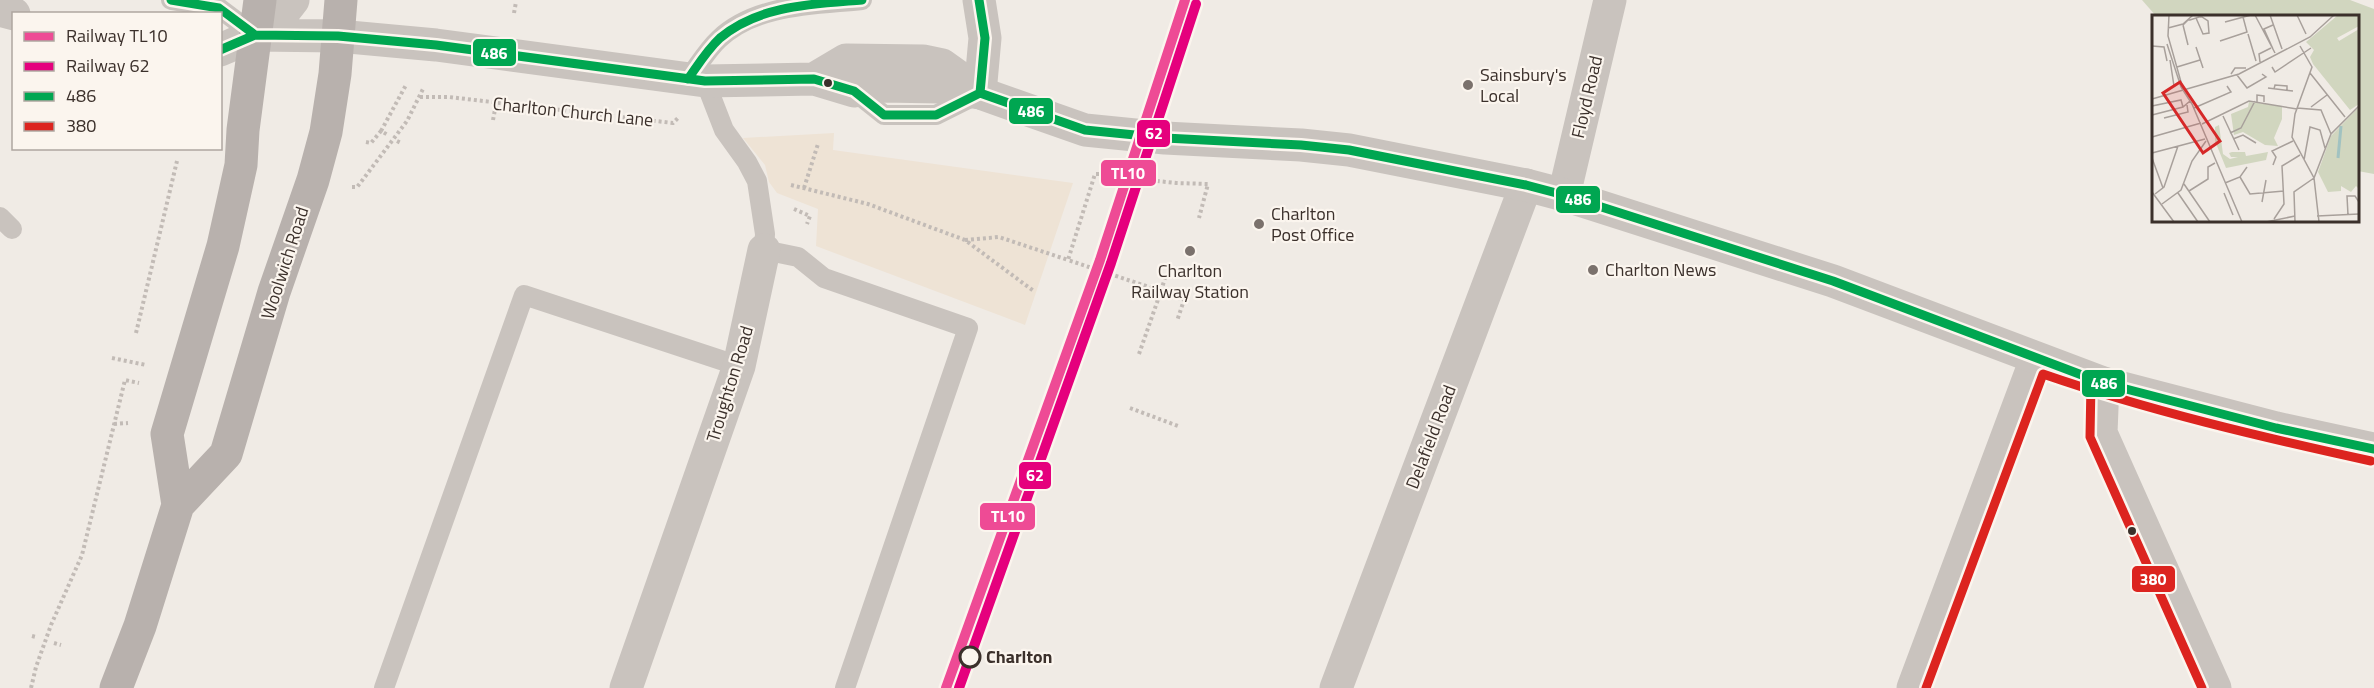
<svg xmlns="http://www.w3.org/2000/svg" width="2374" height="688" font-family="'Titillium Web',sans-serif">
<rect width="100%" height="100%" fill="#f0ebe5"/>
<path fill="#d1d6bf" d="M 2142,0 L 2350,0 L 2374,9 L 2374,174 L 2358,171 L 2358,16 L 2156,16 Z"/>
<path fill="#eee3d5" d="M 834,133 L 833,150 L 1073,183 L 1025,325 L 816,246 L 818,209 L 777,193 L 769,182 L 765,165 L 743,138 Z"/>
<g fill="none" stroke-linecap="round" stroke-linejoin="round">
<path stroke="#c2bbb6" stroke-width="4" stroke-dasharray="3 3" stroke-linecap="butt" d="M 514,13 L 516,2
M 420,97 L 449,97 L 673,123 L 678,118
M 493,120 L 497,99
M 381,131 L 406,85
M 397,141 L 401,143
M 366,142 L 371,143 L 381,131 L 388,135
M 1099,174 L 1095,174 L 1068,260 L 1161,291 L 1165,278
M 1109,176 L 1176,183 L 1208,184 L 1199,218
M 791,185 L 868,204 L 965,240 L 1035,292
M 352,187 L 357,187 L 361,182 L 407,121 L 424,87
M 804,188 L 818,144
M 794,209 L 810,216 L 807,224
M 965,240 L 999,237 L 1068,260
M 136,333 L 177,161
M 1139,354 L 1161,291 L 1184,300 L 1177,321
M 112,358 L 146,365
M 1130,408 L 1178,426
M 114,424 L 128,423
M 32,636 L 36,637
M 54,643 L 61,645
M 31,688 L 36,667 L 51,625 L 82,555 L 125,380 L 139,383"/>
<path stroke="#c9c3be" stroke-width="20" d="M 171,0 L 219,8 L 255,35
M 688,79 C 698,66 707,50 719,39 C 756,4 814,5 862,0
M 705,81 L 724,130 L 747,162 L 757,181 L 765,234 L 764,250 L 798,257 L 824,278 L 968,328 L 845,688
M 854,91 L 884,115 L 936,115 L 978,94
M 0,217 L 12,229
M 384,688 L 524,295 L 739,366"/>
<path stroke="#c9c3be" stroke-width="33" d="M 979,0 L 985,38 L 980,93
M 1564,195 L 1610,0
M 2103,383 L 2101,433 L 2215,688
M 626,688 L 739,366 L 764,250
M 1336,688 L 1526,185
M 1913,688 L 2036,359"/>
<path stroke="#c9c3be" stroke-width="33" d="M 0,10 L 14,14
M 255,35 L 338,36 L 436,45 L 705,81 L 814,79 L 854,91 L 883,86 L 940,87 L 980,93 L 1085,130 L 1165,138 L 1301,145 L 1349,150 L 1526,185 L 1564,195 L 1833,281 L 2103,383 L 2276,428 L 2374,449
M 220,50 C 249,38 275,26 293,0
M 814,79 L 846,60 L 923,61 L 942,65 L 977,90"/>
<path stroke="#b8b1ad" stroke-width="33" d="M 178,505 L 226,454 L 274,292 L 313,180 L 326,132 L 335,74 L 341,0
M 116,688 L 140,626 L 178,505 L 167,434 L 223,246 L 241,165 L 243,130 L 260,0"/>
<g stroke="#fbf5ee" stroke-width="14">
<path id="bus-1" d="M 171,0 L 219,8 L 255,35
M 979,0 L 985,38 L 980,93
M 220,50 L 255,35 L 338,36 L 436,45 L 705,81 L 814,79 L 854,91 L 884,115 L 936,115 L 980,93 L 1085,130 L 1165,138 L 1301,145 L 1349,150 L 1526,185 L 1564,195 L 1833,281 L 2103,383 L 2276,428 L 2374,449
M 688,79 C 698,65 707,50 720,38 C 759,5 813,4 862,0"/>
</g>
<g stroke="#fbf5ee" stroke-width="14">
<path id="bus-2" d="M 2091,383 L 2090,437 L 2202,688
M 1926,688 L 2043,374 C 2150,411 2261,437 2371,461"/>
</g>
<use href="#bus-1" stroke="#00a651" stroke-width="9"/>
<use href="#bus-2" stroke="#dc241f" stroke-width="9"/>
<g stroke="#fbf5ee" stroke-width="15">
<path id="rail-1" d="M 946,688 L 1100,260 L 1185,0"/>
</g>
<g stroke="#fbf5ee" stroke-width="15">
<path id="rail-2" d="M 959,688 L 1111,263 L 1196,4"/>
</g>
<use href="#rail-1" stroke="#ee4b95" stroke-width="10"/>
<use href="#rail-2" stroke="#e5007d" stroke-width="10"/>
</g>
<g fill="#3b302b" stroke="#fbf5ee" stroke-width="2">
<circle cx="828" cy="83" r="5"/>
<circle cx="2132" cy="531" r="5"/>
</g>
<g fill="#7a716c" stroke="#fbf5ee" stroke-width="2">
<circle cx="1468" cy="85" r="6"/>
<circle cx="1259" cy="224" r="6"/>
<circle cx="1190" cy="251" r="6"/>
<circle cx="1593" cy="270" r="6"/>
</g>
<circle fill="#fbf5ee" stroke="#3b302b" stroke-width="3" cx="970" cy="657" r="10"/>
<g text-anchor="middle" stroke-width="4.5" stroke-linejoin="round" paint-order="stroke">
<g font-size="18" fill="#3b302b" stroke="#fbf5ee" text-anchor="start">
<text x="1480" y="81">Sainsbury's<tspan x="1480" dy="21">Local</tspan></text>
<text x="1271" y="220">Charlton<tspan x="1271" dy="21">Post Office</tspan></text>
<text x="1605" y="276">Charlton News</text>
<text x="1190" y="277" text-anchor="middle">Charlton<tspan x="1190" dy="21">Railway Station</tspan></text>
</g>
<g font-size="18" fill="#3b302b" stroke="#fbf5ee">
<text transform="translate(1587 97) rotate(-77)" y="6">Floyd Road</text>
<text transform="translate(573 112) rotate(6)" y="6">Charlton Church Lane</text>
<text transform="translate(285 263) rotate(-72)" y="6">Woolwich Road</text>
<text transform="translate(730 384) rotate(-73)" y="6">Troughton Road</text>
<text transform="translate(1431 437) rotate(-69)" y="6">Delafield Road</text>
</g>
<g font-size="18" font-weight="bold" fill="#3b302b" stroke="#fbf5ee" text-anchor="start">
<text x="986" y="663">Charlton</text>
</g>
</g>
<g transform="translate(2152 15)">
<rect width="207" height="207" fill="#f0ebe5"/>
<path d="M 186,0 L 207,0 L 207,11 L 185,23 L 187,26 L 207,14 L 207,89 L 198,95 L 161,49 L 158,42 L 162,35 L 154,27 ZM 97,87 L 130,91 L 130,104 L 122,123 L 126,131 L 113,130 L 91,117 L 82,120 L 79,99 L 96,92 ZM 207,92 L 207,174 L 204,171 L 199,177 L 189,171 L 189,176 L 176,177 L 166,157 L 179,121 ZM 67,110 L 71,139 L 78,144 L 86,142 L 79,142 L 77,138 L 80,137 L 93,137 L 94,141 L 116,137 L 114,145 L 74,153 L 63,126 L 63,112 Z" fill="#d1d6bf"/>
<path fill="none" stroke="#a1c2c1" stroke-width="3" d="M 186,143 L 189,111"/>
<path fill="none" stroke="#a8a09b" stroke-width="1.5" d="M 17,0 L 16,21 L 31,74M 103,0 L 123,38M 118,0 L 130,34M 145,0 L 154,19M 73,7 L 99,0M 31,10 L 36,5 L 38,5 L 47,2 L 50,2 L 56,6 L 57,18 L 51,19 L 44,3M 31,10 L 36,30M 121,10 L 112,14 L 121,34M 16,13 L 31,9 L 41,0M 96,19 L 104,46M 68,26 L 95,17 L 91,2M 15,29 L 29,72 L 40,89M 0,31 L 12,32 L 15,46M 148,31 L 160,52 L 143,99 L 140,122 L 162,163 L 167,207M 44,32 L 51,53M 18,45 L 22,71M 108,47 L 107,39 L 119,33M 25,52 L 48,45M 120,52 L 123,57 L 159,33M 158,58 L 193,102M 79,59 L 83,53 L 94,53M 85,60 L 95,73 L 114,62 L 110,59M 116,73 L 141,76M 122,74 L 123,70 L 135,71 L 135,75M 0,84 L 87,59 L 158,22 L 182,0M 105,87 L 105,80 L 112,81 L 112,87M 40,89 L 90,207M 0,91 L 29,85 L 31,92M 159,92 L 175,80M 42,93 L 79,77 L 75,71M 145,93 L 169,95 L 179,119M 0,100 L 31,92 L 38,86M 71,101 L 87,135M 12,103 L 36,97 L 35,90M 50,109 L 97,86 L 145,94M 78,118 L 89,113 L 103,86M 0,122 L 49,108M 81,124 L 91,120 L 104,128M 0,138 L 53,124M 0,143 L 11,173M 152,145 L 158,112 L 168,115 L 173,133M 121,150 L 124,142 L 120,136 L 141,126M 88,162 L 98,179 L 132,176M 162,163 L 179,119 L 207,91M 73,168 L 88,162 L 95,152M 32,169 L 58,207M 37,176 L 56,164 L 56,152 L 63,148M 0,177 L 22,207M 26,178 L 46,207M 72,178 L 81,200M 3,179 L 12,172 L 26,131M 110,187 L 114,165M 10,189 L 29,175 L 40,146 L 54,126M 196,200 L 195,181 L 203,181 L 207,187M 165,201 L 207,199M 122,204 L 132,189 L 130,151 L 148,140M 114,207 L 143,201M 143,207 L 142,177 L 162,163"/>
<path fill="#d62828" fill-opacity="0.15" stroke="#d62828" stroke-width="3" d="M 28,67 L 68,126 L 51,138 L 11,78 Z"/>
<rect width="207" height="207" fill="none" stroke="#3b302b" stroke-width="3"/>
</g>
<g stroke="#fbf5ee" stroke-width="2">
<rect x="472" y="38" width="45" height="29" rx="6" fill="#00a651"/>
<rect x="1008" y="97" width="46" height="28" rx="6" fill="#00a651"/>
<rect x="1136" y="119" width="35" height="29" rx="6" fill="#e5007d"/>
<rect x="1100" y="159" width="57" height="28" rx="6" fill="#ee4b95"/>
<rect x="1555" y="185" width="46" height="29" rx="6" fill="#00a651"/>
<rect x="2081" y="369" width="45" height="29" rx="6" fill="#00a651"/>
<rect x="1018" y="461" width="34" height="29" rx="6" fill="#e5007d"/>
<rect x="979" y="502" width="57" height="29" rx="6" fill="#ee4b95"/>
<rect x="2131" y="565" width="45" height="28" rx="6" fill="#dc241f"/>
</g>
<g font-size="16" text-anchor="middle" font-weight="bold" fill="#fff">
<text x="494" y="59">486</text>
<text x="1031" y="117">486</text>
<text x="1154" y="139">62</text>
<text x="1128" y="179">TL10</text>
<text x="1578" y="205">486</text>
<text x="2104" y="389">486</text>
<text x="1035" y="481">62</text>
<text x="1008" y="522">TL10</text>
<text x="2153" y="585">380</text>
</g>
<rect x="12" y="12" width="210" height="138" fill="#fbf5ee" stroke="#aea6a0" stroke-width="1.5"/>
<rect x="24" y="32" width="30" height="9" fill="#ee4b95" stroke="#aea6a0" stroke-width="1.5"/>
<text x="66" y="42" font-size="18" fill="#3b302b">Railway TL10</text>
<rect x="24" y="62" width="30" height="9" fill="#e5007d" stroke="#aea6a0" stroke-width="1.5"/>
<text x="66" y="72" font-size="18" fill="#3b302b">Railway 62</text>
<rect x="24" y="92" width="30" height="9" fill="#00a651" stroke="#aea6a0" stroke-width="1.5"/>
<text x="66" y="102" font-size="18" fill="#3b302b">486</text>
<rect x="24" y="122" width="30" height="9" fill="#dc241f" stroke="#aea6a0" stroke-width="1.5"/>
<text x="66" y="132" font-size="18" fill="#3b302b">380</text>
</svg>
